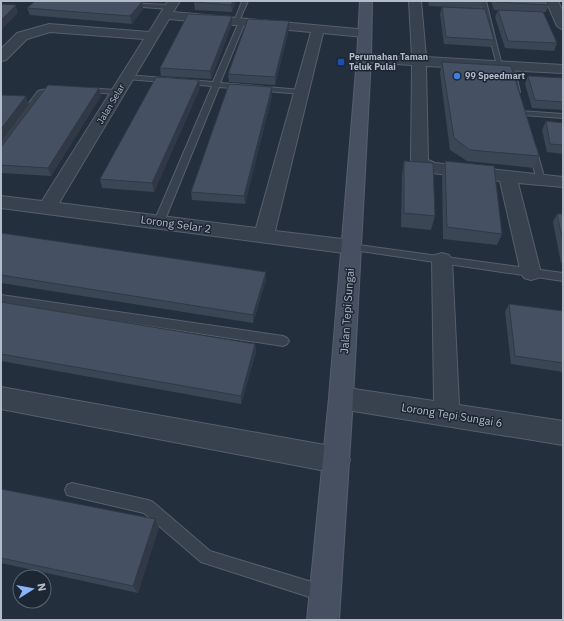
<svg xmlns="http://www.w3.org/2000/svg" width="564" height="621" font-family="'IBM Plex Sans',sans-serif">
<rect width="100%" height="100%" fill="#242f3e"/>
<g fill="none" stroke-linecap="round" stroke-linejoin="round">
<g stroke="#565f6c" stroke-width="2">
<path id="lane" d="M 242,1 L 248,1 L 239,21 L 234,22 Z
M 480,1 L 486,1 L 502,66 L 497,65 Z
M 127,3 L 170,5 L 173,7 L 170,9 L 129,6 L 126,4 Z
M 242,20 L 245,22 L 220,83 L 302,90 L 306,92 L 302,94 L 219,87 L 164,222 L 162,224 L 156,224 L 154,222 L 212,86 L 127,79 L 123,77 L 127,75 L 213,82 L 239,22 Z
M 509,65 L 514,66 L 520,92 L 513,90 Z
M 56,87 L 60,89 L 59,91 L 44,95 L 4,147 L 1,147 L 1,140 L 38,91 Z
M 82,88 L 118,90 L 122,92 L 118,94 L 85,92 L 81,90 Z
M 520,111 L 563,114 L 563,118 L 523,115 L 520,115 Z
M 529,146 L 532,146 L 536,148 L 545,180 L 544,182 L 541,183 L 537,180 L 528,148 Z
M 351,244 L 563,273 L 563,281 L 347,249 L 346,247 Z
M 1,295 L 283,336 L 287,338 L 289,341 L 287,344 L 283,346 L 1,303 Z
M 72,483 L 148,500 L 153,502 L 210,551 L 325,586 L 331,588 L 333,594 L 331,600 L 325,602 L 201,562 L 144,513 L 67,495 L 65,490 L 67,485 Z"/>
</g>
<g stroke="#565f6c" stroke-width="2">
<path id="street" d="M 168,1 L 180,1 L 173,12 L 368,30 L 370,33 L 364,37 L 323,33 L 275,231 L 351,240 L 358,242 L 361,247 L 358,252 L 351,254 L 1,208 L 1,196 L 42,201 L 144,39 L 50,32 L 27,39 L 6,60 L 1,61 L 1,49 L 17,33 L 49,24 L 149,32 ZM 169,19 L 311,32 L 256,228 L 59,203 Z
M 409,1 L 421,1 L 426,57 L 563,65 L 563,73 L 426,66 L 428,160 L 435,163 L 563,177 L 563,187 L 518,183 L 541,273 L 538,278 L 531,280 L 524,278 L 521,273 L 500,181 L 432,173 L 416,168 L 411,160 L 412,65 L 364,62 L 359,61 L 357,58 L 359,55 L 364,54 L 412,57 Z
M 546,1 L 558,1 L 563,12 L 563,30 L 557,26 Z
M 442,253 L 449,255 L 452,260 L 459,405 L 563,421 L 563,445 L 341,409 L 332,406 L 329,398 L 332,390 L 341,387 L 434,401 L 432,260 L 435,255 Z
M 1,387 L 336,447 L 346,451 L 350,460 L 346,469 L 336,473 L 1,409 Z"/>
</g>
<g stroke="#565f6c" stroke-width="2">
<path id="secondary" d="M 360,1 L 372,1 L 371,58 L 353,398 L 339,620 L 307,620 L 329,398 L 357,58 Z"/>
</g>
<use href="#lane" fill="#38414e" fill-rule="evenodd"/>
<use href="#street" fill="#38414e" fill-rule="evenodd"/>
<use href="#secondary" fill="#465061" fill-rule="evenodd"/>
</g>
<path fill="#3b4654" d="M 236,1 L 232,12 L 195,10 L 194,2 Z
M 428,1 L 482,1 L 481,9 L 494,40 L 491,47 L 444,44 L 440,14 L 442,7 L 475,8 L 429,6 Z
M 491,1 L 547,1 L 548,5 L 546,12 L 543,12 L 557,43 L 554,51 L 505,48 L 495,17 L 498,10 L 494,10 Z
M 142,2 L 143,9 L 132,24 L 30,15 L 27,8 Z
M 232,16 L 232,24 L 211,79 L 161,76 L 160,68 Z
M 289,29 L 275,85 L 229,82 L 228,74 Z
M 442,62 L 539,156 L 534,168 L 467,161 L 450,150 L 440,73 Z
M 528,76 L 563,78 L 563,110 L 532,108 L 525,84 Z
M 200,88 L 154,192 L 102,188 L 100,179 Z
M 272,95 L 245,204 L 192,200 L 191,192 Z
M 101,96 L 51,176 L 1,173 L 1,147 Z
M 546,121 L 563,123 L 563,154 L 547,152 L 542,130 Z
M 404,161 L 435,216 L 431,230 L 401,227 L 402,175 Z
M 445,161 L 502,234 L 497,245 L 443,239 L 442,173 Z
M 557,214 L 563,214 L 563,263 L 561,263 L 553,222 Z
M 1,233 L 266,280 L 253,323 L 1,283 Z
M 1,302 L 255,344 L 256,352 L 241,404 L 1,361 Z
M 509,304 L 563,311 L 563,372 L 511,364 L 505,312 Z
M 1,489 L 159,527 L 138,593 L 1,563 Z"/>
<path fill="#303945" d="M 233,1 L 236,1 L 232,12 L 231,5 Z
M 142,2 L 143,9 L 132,24 L 130,16 Z
M 16,5 L 18,13 L 1,30 L 1,20 Z
M 232,16 L 232,24 L 211,79 L 210,71 Z
M 289,21 L 289,29 L 275,85 L 275,77 Z
M 199,80 L 200,88 L 154,192 L 152,183 Z
M 272,87 L 272,95 L 245,204 L 244,196 Z
M 99,88 L 101,96 L 51,176 L 48,168 Z
M 26,96 L 29,104 L 1,142 L 1,129 Z
M 266,272 L 266,280 L 253,323 L 253,315 Z
M 255,344 L 256,352 L 241,404 L 241,396 Z
M 155,519 L 159,527 L 138,593 L 133,586 Z"/>
<path fill="#455162" stroke="#303945" d="M 35,1 L 130,1 L 142,2 L 130,16 L 27,8 Z
M 195,1 L 233,1 L 231,5 L 194,2 Z
M 496,1 L 547,1 L 548,5 L 496,2 Z
M 1,4 L 16,5 L 1,20 Z
M 442,7 L 485,9 L 494,40 L 446,37 Z
M 498,10 L 543,12 L 557,43 L 508,41 Z
M 188,14 L 232,16 L 210,71 L 160,68 Z
M 248,19 L 289,21 L 275,77 L 228,74 Z
M 442,62 L 511,66 L 539,156 L 470,150 L 454,138 Z
M 528,76 L 563,78 L 563,102 L 535,100 Z
M 156,77 L 199,80 L 152,183 L 100,179 Z
M 229,84 L 272,87 L 244,196 L 191,192 Z
M 48,85 L 99,88 L 48,168 L 1,165 L 1,147 Z
M 1,95 L 26,96 L 1,129 Z
M 546,121 L 563,123 L 563,145 L 550,144 Z
M 404,161 L 433,163 L 435,216 L 404,213 Z
M 445,161 L 494,166 L 502,234 L 447,227 Z
M 557,214 L 563,214 L 563,242 Z
M 1,233 L 266,272 L 253,315 L 1,275 Z
M 1,302 L 255,344 L 241,396 L 1,354 Z
M 509,304 L 563,311 L 563,363 L 515,356 Z
M 1,489 L 155,519 L 133,586 L 1,558 Z"/>
<rect fill="#1a4fb4" stroke="#1d2633" stroke-width="1.5" x="337" y="58" width="8" height="8" rx="2"/>
<circle fill="#3f7fe0" stroke="#1d2633" stroke-width="1.5" cx="457" cy="76" r="4"/>
<g text-anchor="middle" stroke-width="3" stroke-linejoin="round" paint-order="stroke">
<g font-size="9" font-weight="bold" fill="#b4bcc9" stroke="#1d2633" text-anchor="start">
<text x="349" y="60">Perumahan Taman<tspan x="349" dy="10">Teluk Pulai</tspan></text>
<text x="465" y="79">99 Speedmart</text>
</g>
<g font-size="9" fill="#b4bcc9" stroke="#1d2633">
<text transform="translate(111 104) rotate(-59)" y="3">Jalan Selar</text>
</g>
<g font-size="11" fill="#b4bcc9" stroke="#1d2633">
<text transform="translate(176 224) rotate(8)" y="4">Lorong Selar 2</text>
<text transform="translate(347 311) rotate(-86)" y="4">Jalan Tepi Sungai</text>
<text transform="translate(452 415) rotate(9)" y="4">Lorong Tepi Sungai 6</text>
</g>
</g>
<rect width="564" height="621" fill="none" stroke="#b4bcc9" stroke-width="4"/>
<g transform="translate(32 589) rotate(79)"><circle r="19" fill="#1d2633" stroke="#59626f"/>
<path d="M0-3L7 15L0 10L-7 15Z" fill="#8ab4f8"/>
<text y="-6" font-size="11" font-weight="bold" text-anchor="middle" fill="#b4bcc9">N</text>
</g>
</svg>
